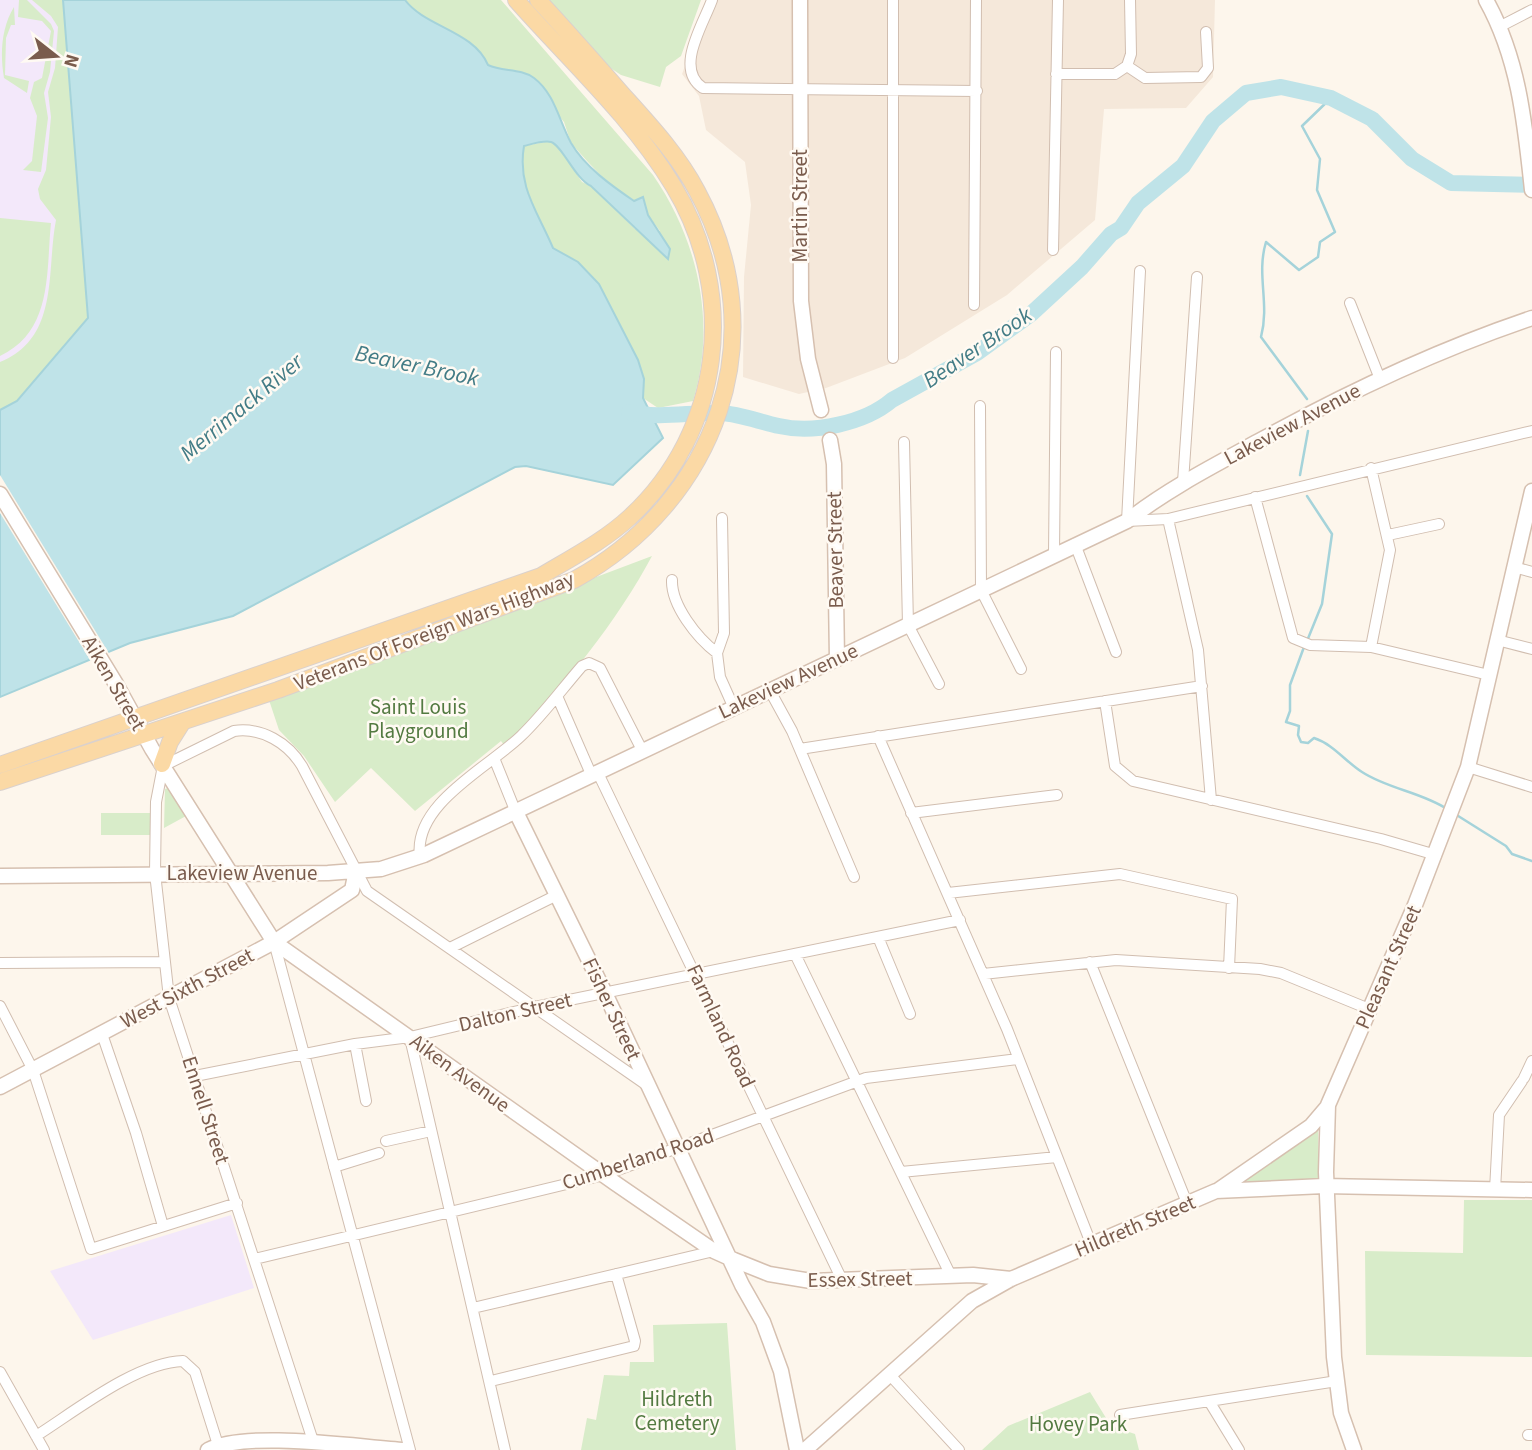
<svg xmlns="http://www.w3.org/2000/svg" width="1532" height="1450" font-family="'Source Sans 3',sans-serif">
<rect width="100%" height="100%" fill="#fdf6ec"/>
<path fill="#f5e8da" d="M 710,0 L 1215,0 L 1213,77 L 1186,108 L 1104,109 L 1095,220 L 1007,295 L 905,358 L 826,388 L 799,394 L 743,377 L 744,277 L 751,205 L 745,162 L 706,130 L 699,96 L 682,74 Z"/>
<path fill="#f3e8fa" d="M 0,0 L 63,0 L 88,318 L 0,409 Z
M 231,1215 L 254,1288 L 93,1340 L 50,1271 Z"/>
<path fill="#d8ecc9" d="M 19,0 L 27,0 L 51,24 L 54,31 L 50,72 L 44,93 L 48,118 L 41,172 L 23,170 L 32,161 L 37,116 L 30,98 L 34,82 L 42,78 L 51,31 L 42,21 L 18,17 Z
M 32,0 L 63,0 L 88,318 L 17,401 L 0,410 L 0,362 C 60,338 46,271 56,220 L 40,199 L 38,189 L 46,170 L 51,117 L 48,92 L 55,68 L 58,27 L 51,16 Z
M 405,0 L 501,0 L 653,175 C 698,240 717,324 693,401 L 658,408 L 643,398 L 644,379 L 638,360 L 599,284 L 578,262 L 553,248 C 538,212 517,187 524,146 L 550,141 L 558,146 L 582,182 L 591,186 L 635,229 L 660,231 L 648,215 L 643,197 L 634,202 L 608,183 L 587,161 L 571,143 L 564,122 L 523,72 L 499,70 L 488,65 C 474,31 425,27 405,0 Z
M 545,0 L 701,0 L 681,56 L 666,67 L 660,87 L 621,75 L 606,65 Z
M 14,7 L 15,25 L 11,25 L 6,38 L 5,75 L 29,81 L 27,93 L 4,78 C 0,55 1,28 14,7 Z
M 0,218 L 51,223 C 46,272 53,331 0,356 Z
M 652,556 C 618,620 558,697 504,745 L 501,741 L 415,811 L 371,768 L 335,802 L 304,756 L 279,730 L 269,700 Z
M 168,788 L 186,816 L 164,828 L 165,789 Z
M 101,813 L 152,813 L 151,835 L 101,835 Z
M 1318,1127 L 1319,1181 L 1242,1181 Z
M 1464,1200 L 1532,1200 L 1532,1357 L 1366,1355 L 1365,1251 L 1463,1253 Z
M 727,1323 L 736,1450 L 581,1450 L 587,1418 L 596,1420 L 604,1375 L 629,1376 L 630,1362 L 654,1362 L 653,1325 Z
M 1090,1392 L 1111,1426 L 1135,1434 L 1139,1450 L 982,1450 L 1008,1426 Z"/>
<path fill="#bfe3e8" stroke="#a5d3da" stroke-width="2" d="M 63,0 L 405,0 C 425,27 474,31 488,65 C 503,72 520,68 534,78 C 555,94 559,121 571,143 C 585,167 612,186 634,201 L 643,197 L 648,215 L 670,249 L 668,259 L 591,186 C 575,179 562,145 551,142 C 544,140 532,144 524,146 C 517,187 538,212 553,248 L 578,262 L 599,284 L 638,360 L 644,379 L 643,398 L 663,438 L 613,485 L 526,466 L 515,467 L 233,616 L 130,643 L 0,697 L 0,410 L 17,401 L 88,318 Z"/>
<path fill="#fdf6ec" d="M 0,475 L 110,655 L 92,663 L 0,513 Z"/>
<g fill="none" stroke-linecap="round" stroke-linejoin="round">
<path stroke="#a5d3da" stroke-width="2.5" d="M 1307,399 L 1261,337 C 1270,303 1256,275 1266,242 L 1299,270 L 1318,257 L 1320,242 L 1335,232 L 1317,190 L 1320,159 L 1302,126 L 1331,98
M 1300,475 L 1308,431
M 1307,641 L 1322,604 L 1332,534 L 1307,496
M 1304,647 L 1290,685 L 1290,711 L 1286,722 L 1299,726 L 1298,735 L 1301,742 L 1308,743 L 1314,738 C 1333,744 1346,762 1362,772 C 1388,789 1421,792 1447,809
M 1455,814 L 1506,846 L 1512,854 L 1532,861"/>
<path stroke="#bfe3e8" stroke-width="16" d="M 629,412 C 660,419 689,412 721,413 C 740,414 760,422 779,426 C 814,434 865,423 892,400 L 977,353 L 1031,314 L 1082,267 L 1111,234 L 1121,228 L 1138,203 L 1183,166 L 1213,121 L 1246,93 L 1281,87 L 1331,98 L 1372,119 L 1412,159 L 1451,183 L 1532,185"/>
<g stroke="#d1beb0" stroke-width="12">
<path id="street" d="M 712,0 C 703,25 674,69 703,88 L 977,91
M 1499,27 L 1532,10
M 1127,66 L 1145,78 L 1201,77 L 1208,68 L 1206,32
M 1127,66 L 1131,54 L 1130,0
M 1056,74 L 1115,74 L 1127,66
M 1053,250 L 1058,0
M 1140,271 L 1127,521 L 1168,519 L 1532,431
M 1350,303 L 1380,379
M 974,305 L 976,0
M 893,358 L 893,0
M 980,406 L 981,590 L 1021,669
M 904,442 L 908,625 L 939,684
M 1183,482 L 1197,277
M 1255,497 L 1293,638 L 1310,645 L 1371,647 L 1489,675
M 1168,519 L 1198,650 L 1211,800
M 1388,535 L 1439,524
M 1075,544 L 1116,652
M 1054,554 L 1056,352
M 1514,567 L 1532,572
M 672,580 C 671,605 697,638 717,653 L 720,677 L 733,706
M 1497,640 L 1532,649
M 1371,647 L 1390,550 L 1371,468
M 717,653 L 724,633 L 722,518
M 769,689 L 792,731 L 854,877
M 557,696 L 591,774
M 1105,701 L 1115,766 L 1133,781 L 1381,839 L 1436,855
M 878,736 L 1007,1029 L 1092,1246
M 800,749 L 1202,686
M 494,758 L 515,810
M 1468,767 L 1532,787
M 597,771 L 843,1282
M 911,813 L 1057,795
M 420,856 C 413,804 489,767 521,736 C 543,715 562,689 582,666 L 589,663 L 600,668 L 642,750
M 948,893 L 1120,874 L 1232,899 L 1229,968
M 878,937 L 910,1014
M 274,942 L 410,1450
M 450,948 L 557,895
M 795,954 L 951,1276
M 1090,962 L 1187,1203
M 0,963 L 163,962
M 983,974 L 1116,960 L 1260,969 L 1281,973 L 1369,1009
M 0,1006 L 33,1070 L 91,1249 L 237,1203
M 102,1034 L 136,1133 L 163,1226
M 410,1038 L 505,1450
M 355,1044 L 366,1101
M 195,1076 L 355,1044 L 410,1037 L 535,1007 L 960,920
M 1524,1078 L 1532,1061
M 386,1141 L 431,1131
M 334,1167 L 379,1153
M 901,1172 L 1057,1157
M 1495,1190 L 1499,1115 L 1522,1081
M 255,1259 L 604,1175 L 866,1078 L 1018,1059
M 473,1308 L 714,1251
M 0,1372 L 44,1450
M 889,1374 L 959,1450
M 491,1381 L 634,1346 L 635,1341 L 616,1274
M 1209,1401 L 1239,1450
M 1120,1415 L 1337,1381
M 1528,1435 L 1532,1435
M 36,1436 C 74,1412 137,1362 183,1361 L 195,1372 L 218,1445
M 314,1444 L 169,998 L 155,873 L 156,802 L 163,766 L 234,731 C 262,727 288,743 302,766 L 367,891 L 648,1086"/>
</g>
<g stroke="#d6c0b0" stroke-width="17">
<path id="secondary" d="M 800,0 L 801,301 L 808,359 L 821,410
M 1486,0 C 1519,59 1525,124 1532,190
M 830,440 L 834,464 L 837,659
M 0,494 L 116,684 L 152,749 L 274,942 L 615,1183 L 714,1251 L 734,1260 L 769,1274 L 811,1281 L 973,1275 L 1011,1279
M 515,810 L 605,993 L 742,1285 L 763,1322 L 781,1371 L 797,1450
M 0,876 L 328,873 L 381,869 L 424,855 L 1127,521 C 1168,489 1213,466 1259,441 C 1346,393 1437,350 1532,318
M 0,1087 L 274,942 L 352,890 L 356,871
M 1217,1191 L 1311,1126 L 1328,1106
M 208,1450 C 248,1430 356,1447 405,1450
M 805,1450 L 972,1301 L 1011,1279 L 1216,1191 L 1324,1186 L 1532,1190
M 1354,1450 L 1341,1413 L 1334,1357 L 1326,1172 L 1328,1105 L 1415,905 L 1468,767 L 1532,491"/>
</g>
<g stroke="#dad1cd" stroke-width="18">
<path id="primary" d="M 162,764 L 170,742 L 182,723
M 0,765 L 541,576 C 571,558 604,541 630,517 C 723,431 738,294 674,187 C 632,117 569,60 516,0
M 0,782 L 278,690 L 574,580 C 716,502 777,338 697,191 C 678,155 650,125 623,95 C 595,63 567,31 538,0"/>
</g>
<use href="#street" stroke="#fff" stroke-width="10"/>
<use href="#secondary" stroke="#fff" stroke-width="14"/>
<use href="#primary" stroke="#fbd9a5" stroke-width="16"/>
</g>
<g text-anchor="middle" stroke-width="5" stroke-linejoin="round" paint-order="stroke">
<g font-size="21" fill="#7a5c4d" stroke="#fffaf3">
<text transform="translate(800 206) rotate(-90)" y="7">Martin Street</text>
<text transform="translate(1292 424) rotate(-28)" y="7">Lakeview Avenue</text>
<text transform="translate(835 550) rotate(-91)" y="7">Beaver Street</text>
<text transform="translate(434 631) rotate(-21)" y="7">Veterans Of Foreign Wars Highway</text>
<text transform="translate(788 681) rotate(-25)" y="7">Lakeview Avenue</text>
<text transform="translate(114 683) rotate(60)" y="7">Aiken Street</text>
<text x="242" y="880">Lakeview Avenue</text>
<text transform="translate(1388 967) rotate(-66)" y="7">Pleasant Street</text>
<text transform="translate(187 988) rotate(-28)" y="7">West Sixth Street</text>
<text transform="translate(612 1009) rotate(65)" y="7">Fisher Street</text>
<text transform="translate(515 1012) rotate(-13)" y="7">Dalton Street</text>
<text transform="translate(721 1026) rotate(65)" y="7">Farmland Road</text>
<text transform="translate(460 1073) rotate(36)" y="7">Aiken Avenue</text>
<text transform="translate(206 1110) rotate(72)" y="7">Ennell Street</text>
<text transform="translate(638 1159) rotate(-18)" y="7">Cumberland Road</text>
<text transform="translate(1135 1226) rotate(-23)" y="7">Hildreth Street</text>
<text transform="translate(860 1279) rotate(-1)" y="7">Essex Street</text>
</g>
<g font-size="21" fill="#537a41" stroke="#fffaf3">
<text x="418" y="714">Saint Louis<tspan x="418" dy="24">Playground</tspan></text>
<text x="677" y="1406">Hildreth<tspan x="677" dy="24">Cemetery</tspan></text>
<text x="1078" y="1431">Hovey Park</text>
</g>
<g font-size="23" font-style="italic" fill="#437c86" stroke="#fffaf3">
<text transform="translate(977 347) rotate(-34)" y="8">Beaver Brook</text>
<text transform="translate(417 365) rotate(12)" y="8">Beaver Brook</text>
<text transform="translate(241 407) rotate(-40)" y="8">Merrimack River</text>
</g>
</g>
<g transform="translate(56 56) rotate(107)" stroke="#fffaf3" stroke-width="5" paint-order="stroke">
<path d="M0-5L12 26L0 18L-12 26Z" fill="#7a5c4d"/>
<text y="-10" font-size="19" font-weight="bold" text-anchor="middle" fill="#7a5c4d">N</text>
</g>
</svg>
